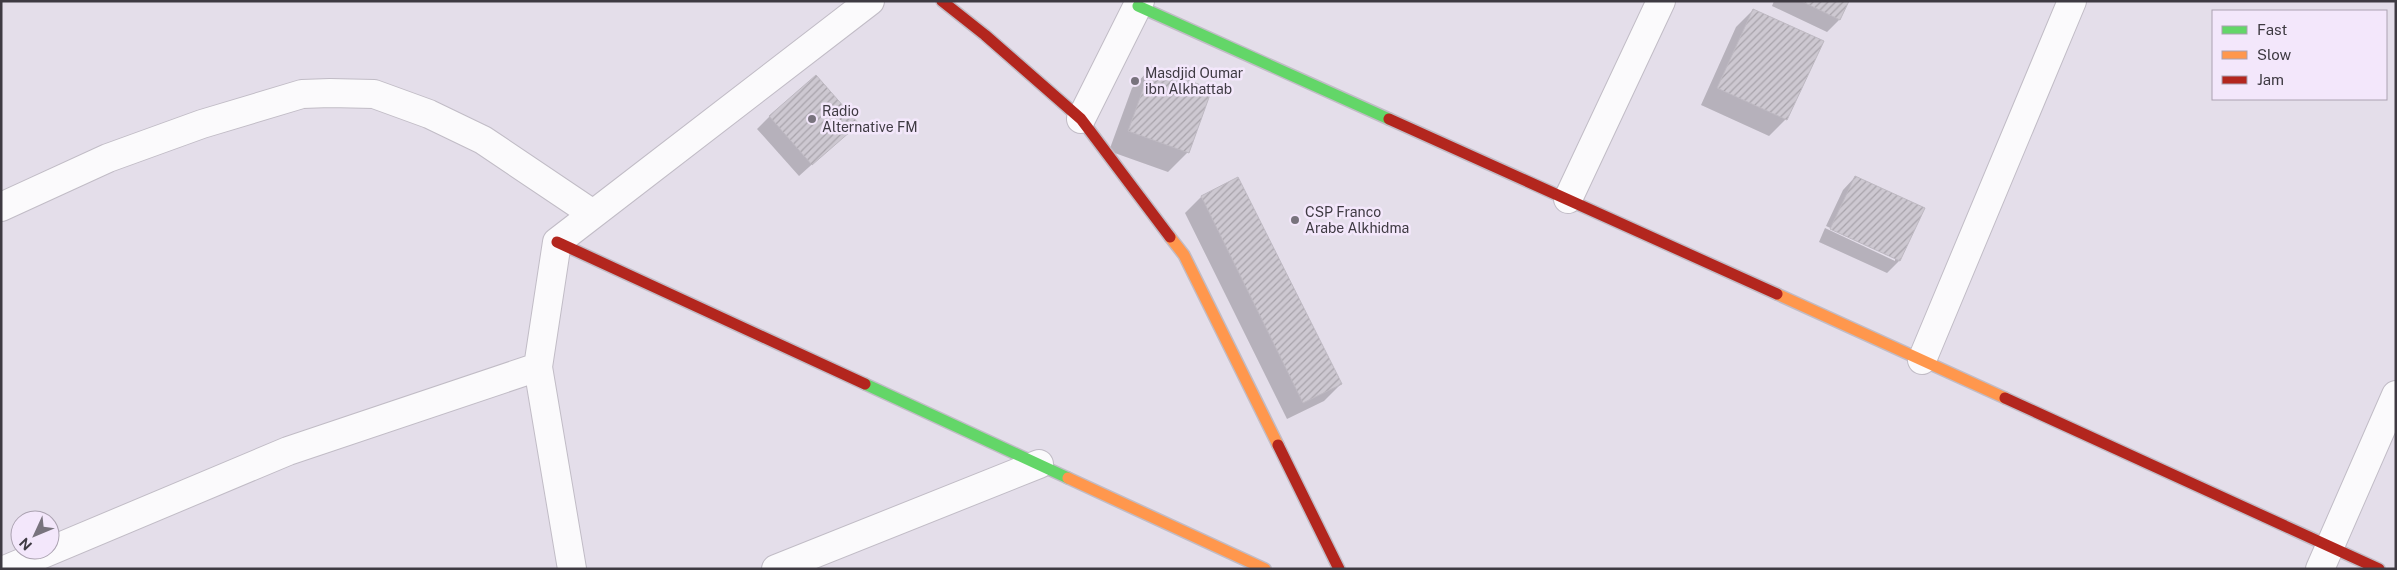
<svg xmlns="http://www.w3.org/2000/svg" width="2397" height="570" font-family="'Public Sans',sans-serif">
<defs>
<pattern id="building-hatch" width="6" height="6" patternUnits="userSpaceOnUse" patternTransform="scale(1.25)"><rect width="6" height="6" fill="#cdc8d1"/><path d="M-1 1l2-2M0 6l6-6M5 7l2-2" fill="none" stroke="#a8a3ab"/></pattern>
</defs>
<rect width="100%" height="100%" fill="#e4deea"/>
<path fill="#0003" d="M 1774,1 L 1848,1 L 1839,20 L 1827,32 L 1772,6 Z
M 1753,10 L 1786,119 L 1769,136 L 1701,105 L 1736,27 Z
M 1151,68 L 1188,152 L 1168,172 L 1109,151 L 1132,88 Z
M 770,116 L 857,124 L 799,176 L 757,129 Z
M 1855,177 L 1923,209 L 1899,261 L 1887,273 L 1819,242 L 1825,228 L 1895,261 L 1895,258 L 1826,226 L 1843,190 Z
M 1201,197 L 1341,384 L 1324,401 L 1287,419 L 1185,213 Z"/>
<path fill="url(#building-hatch)" stroke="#beb9c2" d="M 1801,1 L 1849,1 L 1840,20 Z
M 1753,9 L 1824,41 L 1787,120 L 1717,88 Z
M 1151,67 L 1212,89 L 1189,153 L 1128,131 Z
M 816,75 L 859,124 L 812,165 L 769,116 Z
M 1855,176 L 1925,208 L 1900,261 L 1830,229 Z
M 1238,177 L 1342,384 L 1303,403 L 1201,196 Z"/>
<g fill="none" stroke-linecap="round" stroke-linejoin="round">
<g stroke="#c1bcc6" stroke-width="30">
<path id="street" d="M 1081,119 L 1140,1
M 1568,199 L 1661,1
M 1,207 L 108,158 L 202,124 L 302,94 L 330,93 L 374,94 L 429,114 L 483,140 L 593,214
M 1922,360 L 2072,1
M 7,569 L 288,451 L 538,367
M 572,569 L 538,367 L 557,242 L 870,1
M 776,569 L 1039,464
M 2320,569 L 2396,395"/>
</g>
<g stroke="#c1bcc6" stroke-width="14">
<path id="fast" d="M 1138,6 L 1389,119
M 865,384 L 1068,478"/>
</g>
<g stroke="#c1bcc6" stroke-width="14">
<path id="slow" d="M 1170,237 L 1184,255 L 1278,445
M 1777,294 L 2005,398
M 1068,478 L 1265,569"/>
</g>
<g stroke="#c1bcc6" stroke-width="14">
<path id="jam" d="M 942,1 L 985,35 L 1081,119 L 1170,237
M 1389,119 L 1777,294
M 557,242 L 865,384
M 2005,398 L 2379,569
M 1278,445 L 1339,569"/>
</g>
<use href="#street" stroke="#fbfafc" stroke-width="28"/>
<use href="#fast" stroke="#63d668" stroke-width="11"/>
<use href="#slow" stroke="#ff974d" stroke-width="11"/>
<use href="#jam" stroke="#b3261e" stroke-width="11"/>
</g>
<g fill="#78737d" stroke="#f3e7fb" stroke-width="2">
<circle cx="1135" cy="81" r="5"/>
<circle cx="812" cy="119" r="5"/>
<circle cx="1295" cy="220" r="5"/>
</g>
<g text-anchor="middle" stroke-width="5" stroke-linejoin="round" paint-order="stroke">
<g font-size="14" fill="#3e3a42" stroke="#f3e7fb" text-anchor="start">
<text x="1145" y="78">Masdjid Oumar<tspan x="1145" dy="16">ibn Alkhattab</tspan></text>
<text x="822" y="116">Radio<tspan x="822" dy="16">Alternative FM</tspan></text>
<text x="1305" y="217">CSP Franco<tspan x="1305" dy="16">Arabe Alkhidma</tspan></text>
</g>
</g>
<rect width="2397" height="570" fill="none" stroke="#3e3a42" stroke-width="5"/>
<rect x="2212" y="10" width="175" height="90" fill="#f3e7fb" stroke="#aba2b1"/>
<rect x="2222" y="26" width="25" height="8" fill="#63d668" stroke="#aba2b1"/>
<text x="2257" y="35" font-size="15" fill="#3e3a42">Fast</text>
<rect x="2222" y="51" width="25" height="8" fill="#ff974d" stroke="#aba2b1"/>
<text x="2257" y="60" font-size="15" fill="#3e3a42">Slow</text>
<rect x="2222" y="76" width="25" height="8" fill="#b3261e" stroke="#aba2b1"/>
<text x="2257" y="85" font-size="15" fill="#3e3a42">Jam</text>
<g transform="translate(35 535) rotate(226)"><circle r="24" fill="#f3e7fb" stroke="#aba2b1"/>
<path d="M0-4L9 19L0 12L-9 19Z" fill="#78737d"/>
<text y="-8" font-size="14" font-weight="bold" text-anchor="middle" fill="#3e3a42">N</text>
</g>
</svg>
